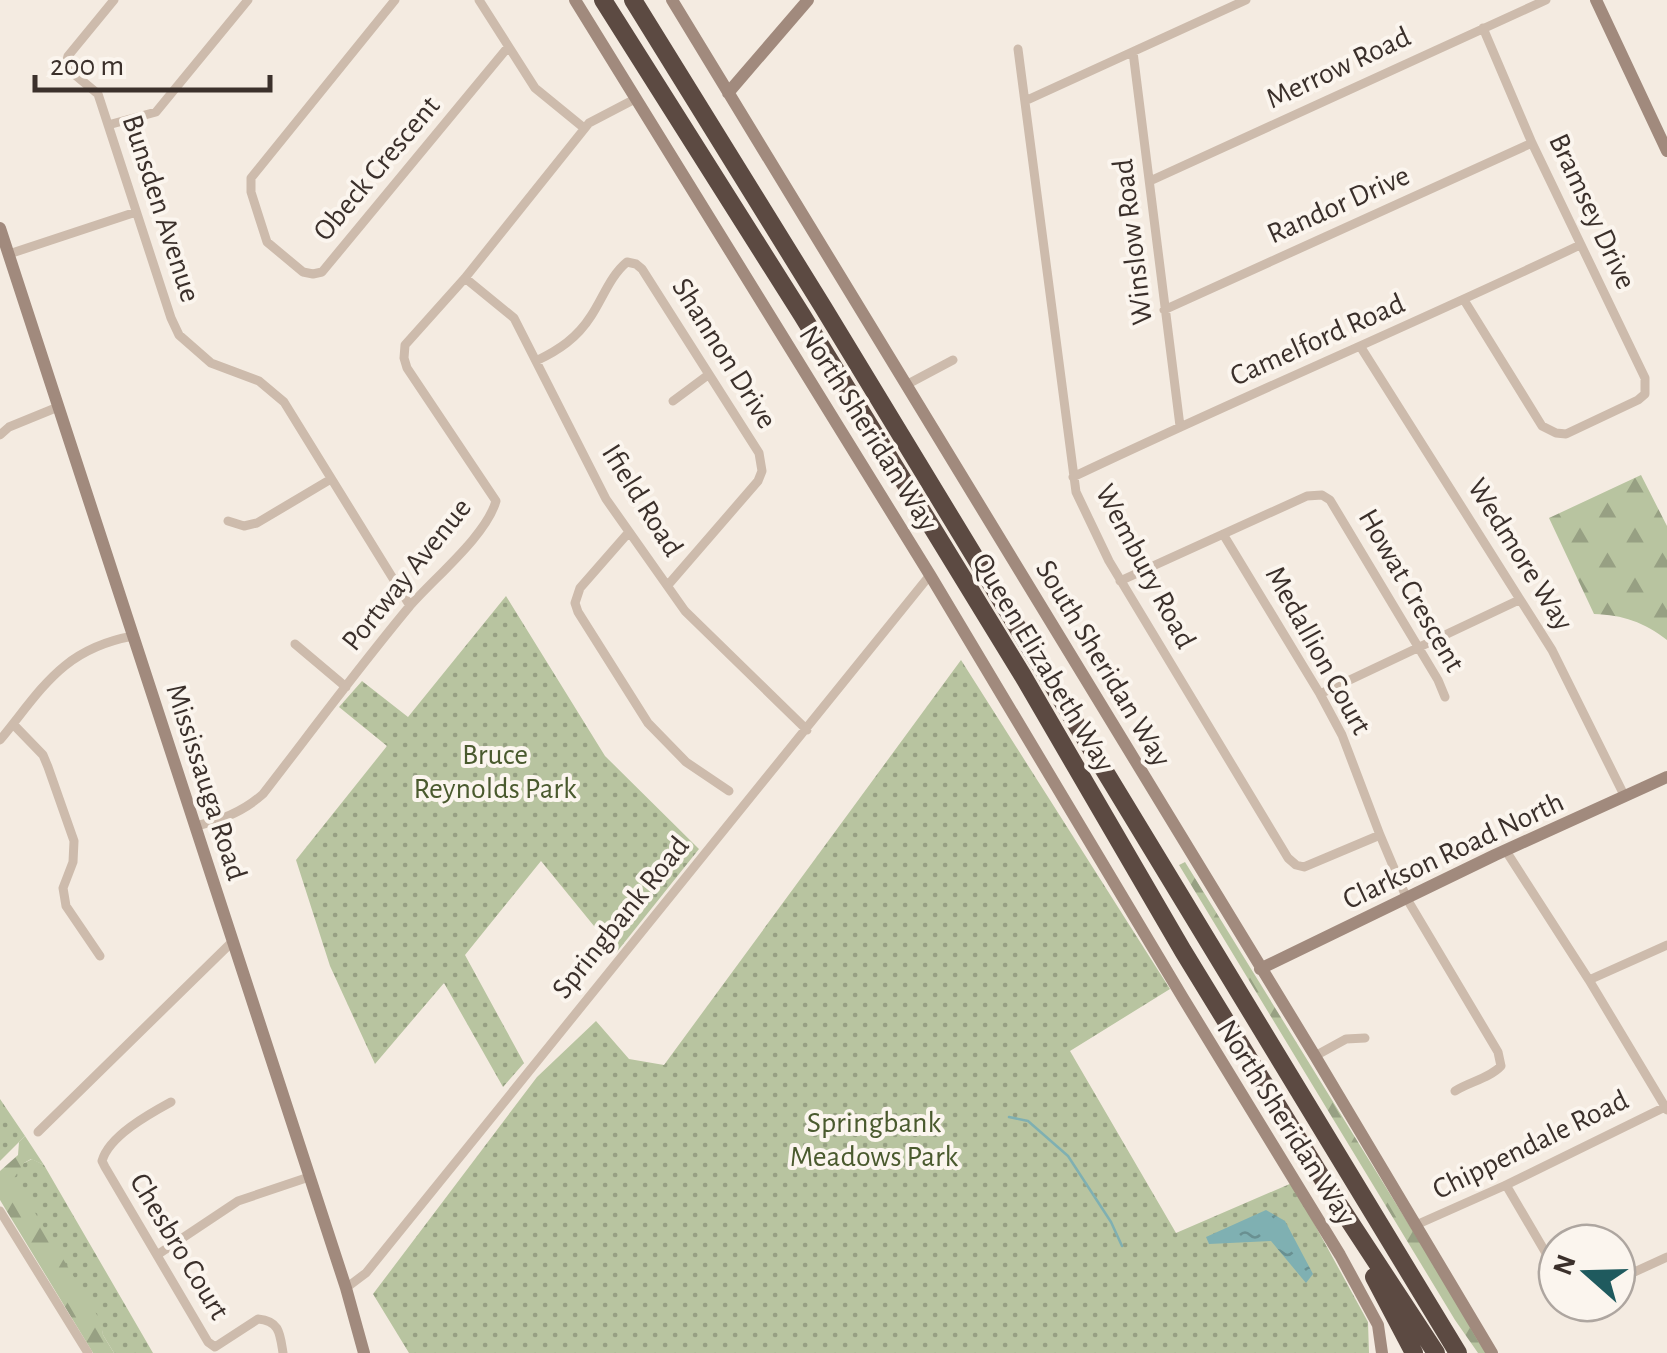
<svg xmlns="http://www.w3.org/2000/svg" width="1667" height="1353" font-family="'Alegreya Sans',sans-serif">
<defs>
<pattern id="forest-firs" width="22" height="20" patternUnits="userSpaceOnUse" patternTransform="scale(2.5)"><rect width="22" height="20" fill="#b8c4a0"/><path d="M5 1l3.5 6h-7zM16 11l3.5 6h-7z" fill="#97a083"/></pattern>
<pattern id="park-dots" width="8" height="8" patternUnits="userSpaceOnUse" patternTransform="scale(2.5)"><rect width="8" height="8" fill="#b8c4a0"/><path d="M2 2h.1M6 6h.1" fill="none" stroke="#97a083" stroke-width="1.8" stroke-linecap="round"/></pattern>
<pattern id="water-ripples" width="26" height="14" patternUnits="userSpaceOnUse" patternTransform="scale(2.5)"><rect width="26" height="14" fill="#7fb0b2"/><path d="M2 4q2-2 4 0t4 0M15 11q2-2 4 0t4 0" fill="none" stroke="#699091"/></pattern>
</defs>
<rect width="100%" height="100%" fill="#f4ebe1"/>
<path fill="url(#forest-firs)" d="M 1641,475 L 1667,526 L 1667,640 C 1644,622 1623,615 1594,614 L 1549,518 Z
M 1185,862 L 1466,1317 L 1487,1353 L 1478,1353 L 1455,1320 L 1179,865 Z
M 25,1136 L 44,1165 L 31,1159 L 24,1163 L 101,1320 L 103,1335 L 114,1353 L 93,1353 L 0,1200 L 0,1171 L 18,1155 L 19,1142 Z"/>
<path fill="url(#park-dots)" d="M 506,596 L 605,756 L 699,849 L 616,953 L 541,861 L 465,955 L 524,1063 L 503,1087 L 444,983 L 375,1064 L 330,966 L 296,860 L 387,746 L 339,707 L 362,681 L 408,717 Z
M 961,660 L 1170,989 L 1070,1051 L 1176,1233 L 1292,1183 L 1368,1322 L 1369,1353 L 409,1353 L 373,1294 L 537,1077 L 596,1021 L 629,1059 L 664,1065 Z
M 0,1099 L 25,1136 L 0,1161 Z
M 32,1159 L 44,1165 L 153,1353 L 114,1353 L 103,1335 L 100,1320 L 14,1178 L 24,1163 Z"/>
<path fill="url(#water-ripples)" d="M 1266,1210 L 1285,1221 L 1313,1274 L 1306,1283 L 1271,1241 L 1209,1244 L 1206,1237 Z"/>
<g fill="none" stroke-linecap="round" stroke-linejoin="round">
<path stroke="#7fb0b2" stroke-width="2.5" d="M 1009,1117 L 1028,1121 L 1068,1156 L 1111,1222 L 1122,1246"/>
<path stroke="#cdbbac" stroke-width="9" d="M 114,0 L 68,56 L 66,64 L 68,69 L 98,94 L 171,318 L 179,335 L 211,363 L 259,381 L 284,402 L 410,606
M 395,0 L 251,178 L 251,192 L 267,242 L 303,272 L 313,274 L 322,272 L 508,47
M 479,0 L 535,88 L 584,128
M 1018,49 L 1076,492 L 1109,561 L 1288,858 L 1296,865 L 1304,867 L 1380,835
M 1133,52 L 1180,426
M 1025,101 L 1246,0
M 108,125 L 156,112 L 248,0
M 1150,181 L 1546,0
M 9,254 L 136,212
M 465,278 L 514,318 L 606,499 L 685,611 L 807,730
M 1464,300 L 1542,426 L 1556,433 L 1566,434 L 1638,400 L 1645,394 L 1645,378 L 1532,143 L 1483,28
M 1164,310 L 1532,143
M 1360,346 L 1552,650 L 1625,797
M 536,361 C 559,350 577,338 591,316 C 603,298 610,276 627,262 L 636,264 L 642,269 L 759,453 L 762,471 L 758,481 L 668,585
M 906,385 L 953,360
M 673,401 L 708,375
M 0,435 L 9,427 L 58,407
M 1073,477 C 1241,397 1412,325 1580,245
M 228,521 L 244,526 L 257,523 L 331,479
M 629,532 L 580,588 L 575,603 L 578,612 L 648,723 L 686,762 L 729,791
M 1223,534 L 1320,694 L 1342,735 L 1380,835 L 1407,899 L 1498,1052 L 1501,1066 C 1490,1078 1469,1082 1455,1091
M 1120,581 L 1307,496 L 1322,495 L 1330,500 L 1438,680 L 1445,697
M 295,644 L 346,687
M 1320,694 L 1519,600
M 13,724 L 43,755 L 48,767 L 74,841 L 73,862 L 63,888 L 66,906 L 100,956
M 0,740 C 42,689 62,649 133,636
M 195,826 C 220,821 244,811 263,794 C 311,732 359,667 409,607 C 434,578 486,536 496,501 L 407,368 L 404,358 L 405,345 L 465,278 L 589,123 L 635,99
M 1506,851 L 1589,980 L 1667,1110
M 1589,980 L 1667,945
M 1315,1056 L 1346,1039 L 1365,1038
M 171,1102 C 149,1114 109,1136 102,1161 L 105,1167 L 208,1342 L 215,1347 L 258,1319 C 280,1321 280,1334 283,1353
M 38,1132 L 232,942
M 1506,1185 L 1557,1272
M 0,1211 L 88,1353
M 1416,1225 L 1506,1185 L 1665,1107
M 157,1255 L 238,1201 L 309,1177
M 1617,1280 L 1667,1257
M 346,1288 L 366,1273 L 930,575"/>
<path stroke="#a18a7d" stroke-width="12" d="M 575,0 L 930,575 L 1183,998 L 1340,1255 L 1378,1325 L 1382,1353
M 672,0 L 1315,1056 L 1492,1353
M 1596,0 L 1667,151
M 728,93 L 808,0
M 0,228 L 346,1288 L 364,1353
M 1260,969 L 1495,855 L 1667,777"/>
<path stroke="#5c4a42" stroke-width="18" d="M 603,0 L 802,315 L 1023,676 L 1183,951 L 1333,1196 L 1436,1353
M 633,0 L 823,307 L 1458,1353
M 1374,1277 L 1414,1353"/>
</g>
<g text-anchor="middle" stroke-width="8" stroke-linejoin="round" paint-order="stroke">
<g font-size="30" fill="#3b302b" stroke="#fbf5ee">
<text transform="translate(1338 67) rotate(-25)" y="10">Merrow Road</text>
<text transform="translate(376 168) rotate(-50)" y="10">Obeck Crescent</text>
<text transform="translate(1338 204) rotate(-24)" y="10">Randor Drive</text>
<text transform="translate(162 208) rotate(72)" y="10">Bunsden Avenue</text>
<text transform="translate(1593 211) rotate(65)" y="10">Bramsey Drive</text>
<text transform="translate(1132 242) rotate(-97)" y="10">Winslow Road</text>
<text transform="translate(1317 339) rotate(-24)" y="10">Camelford Road</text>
<text transform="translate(725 353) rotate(58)" y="10">Shannon Drive</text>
<text transform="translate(869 428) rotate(58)" y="10">North Sheridan Way</text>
<text transform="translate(643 500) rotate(58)" y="10">Ifield Road</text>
<text transform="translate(1521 554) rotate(58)" y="10">Wedmore Way</text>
<text transform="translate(1146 566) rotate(62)" y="10">Wembury Road</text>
<text transform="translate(406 574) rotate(-51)" y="10">Portway Avenue</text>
<text transform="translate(1412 590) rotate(60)" y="10">Howat Crescent</text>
<text transform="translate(1319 650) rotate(61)" y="10">Medallion Court</text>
<text transform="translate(1044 662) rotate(59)" y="10">Queen Elizabeth Way</text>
<text transform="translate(1104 663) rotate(59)" y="10">South Sheridan Way</text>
<text transform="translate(207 782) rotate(72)" y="10">Mississauga Road</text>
<text transform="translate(1453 850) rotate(-25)" y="10">Clarkson Road North</text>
<text transform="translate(620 917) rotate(-51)" y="10">Springbank Road</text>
<text transform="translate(1287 1122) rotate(58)" y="10">North Sheridan Way</text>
<text transform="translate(1530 1144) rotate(-26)" y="10">Chippendale Road</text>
<text transform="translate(180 1246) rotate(59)" y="10">Chesbro Court</text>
</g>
<g font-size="30" fill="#4a5a2e" stroke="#fbf5ee">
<text x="495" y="764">Bruce<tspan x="495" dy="34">Reynolds Park</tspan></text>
<text x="874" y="1132">Springbank<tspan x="874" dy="34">Meadows Park</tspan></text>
</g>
</g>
<g transform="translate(1587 1273) rotate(290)"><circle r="48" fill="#fbf5ee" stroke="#aea6a0" stroke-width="2.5"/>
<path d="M0-8L18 38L0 25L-18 38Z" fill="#1f5a5e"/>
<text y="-15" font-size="28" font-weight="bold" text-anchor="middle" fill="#3b302b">N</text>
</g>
<path d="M35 75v15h235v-15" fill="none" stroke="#3b302b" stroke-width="5"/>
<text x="50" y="75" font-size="30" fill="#3b302b" stroke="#fbf5ee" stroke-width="8" paint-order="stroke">200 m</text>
</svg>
